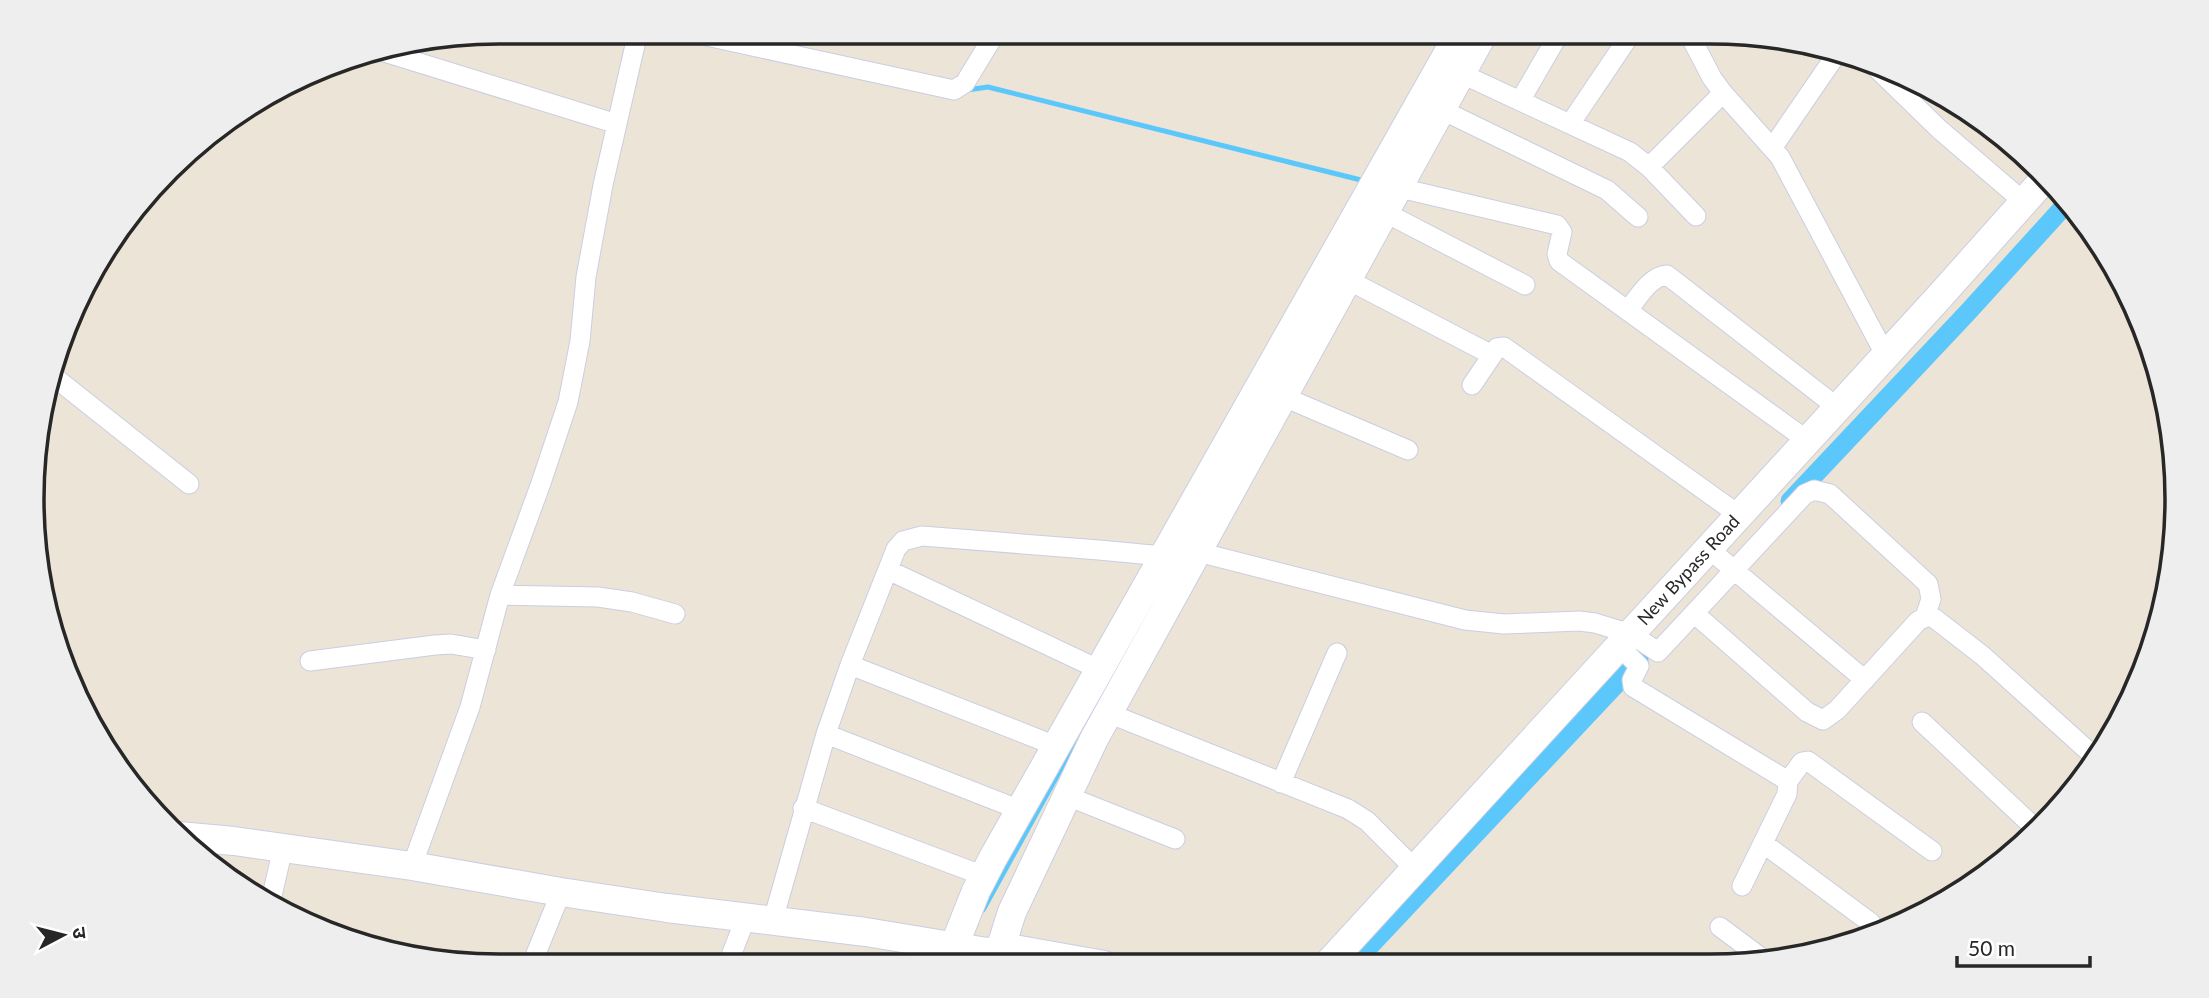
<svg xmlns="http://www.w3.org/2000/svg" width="2209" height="998" font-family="Lato,'Noto Sans Devanagari',sans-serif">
<rect width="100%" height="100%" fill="#ece4d6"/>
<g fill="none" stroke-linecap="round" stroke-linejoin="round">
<path stroke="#5bc7fb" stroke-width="5" d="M 967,90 L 988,87 L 1365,181
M 983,910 L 1114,673"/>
<path stroke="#5bc7fb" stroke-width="19" d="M 1790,501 L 1968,312 L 2068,202
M 1353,964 L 1639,660"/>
<g stroke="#cbcee2" stroke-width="21">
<path id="street" d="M 688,32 L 954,90 L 965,83 L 996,32
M 1688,32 L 1712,78 L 1723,93 L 1780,157 L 1886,356
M 381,51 L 617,124
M 1869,61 L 1939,129 L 2024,202
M 1462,74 L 1630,152 L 1649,167 L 1696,216
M 1520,101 L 1560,32
M 1442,110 L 1607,190 L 1638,217
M 1570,124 L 1632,32
M 1773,147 L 1838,52
M 1649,167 L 1723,93
M 1400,188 L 1557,225 L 1562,232 L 1557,254 L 1559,261 L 1808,441
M 1386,213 L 1525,285
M 1348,280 L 1492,355
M 1628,310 C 1638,298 1650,276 1667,275 L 1838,408
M 53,376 L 189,484
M 1472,385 L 1497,348 L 1504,347 L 1739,515
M 1284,397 L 1408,450
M 1709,549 L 1865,680
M 1198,552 L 1465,620 L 1504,624 L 1579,621 L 1595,623 L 1631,634 L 1658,652 L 1805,494 L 1814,490 L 1830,494 L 1928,584 L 1931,599 L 1925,617
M 888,570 L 1098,669
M 500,595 L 598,597 L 632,602 L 675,614
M 1695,614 L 1807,712 L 1823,720 L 1837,710 L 1918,621 L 1928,616 L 1934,618 L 1983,656 L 2096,758
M 1619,646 L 1639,666 L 1632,680 L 1633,687 L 1788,781 L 1787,794 L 1742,886
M 310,661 L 435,645 L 451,644 L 486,650
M 850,665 L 1056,746
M 1108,713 L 1348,809 L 1367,821 L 1415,869
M 1922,722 L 2036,829
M 826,734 L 1020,810
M 1788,781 L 1802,762 L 1808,761 L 1932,851
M 1281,783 L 1337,653
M 1067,796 L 1175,839
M 803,808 L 984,876
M 1763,843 L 1871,923 L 1877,934
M 412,866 L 470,707 L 500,595 L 541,483 L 568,402 L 580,341 L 586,277 L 603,185 L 638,32
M 271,900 L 283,848
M 773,920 L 826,734 L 850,665 L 896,549 L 903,541 L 922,536 L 1099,550 L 1163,556 L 1173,560
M 1720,927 L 1767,962
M 531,966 L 561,892
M 727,966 L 746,917"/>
</g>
<g stroke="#cbcee2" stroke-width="30">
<g id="secondary">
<path d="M 179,836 L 234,841 L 412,866 L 561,892 L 667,908 L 866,932 L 987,952 L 1014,949 L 1104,965"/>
<path d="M 954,946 L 976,891 L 993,858 L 1460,32"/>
<path d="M 1000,950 L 1012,912 L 1094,739 L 1484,32"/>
<path id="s1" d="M 1328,964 L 1941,295 L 2047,176"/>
</g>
</g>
<use href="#street" stroke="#fff" stroke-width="19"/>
<use href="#secondary" stroke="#fff" stroke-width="28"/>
</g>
<g text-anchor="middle" stroke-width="7" stroke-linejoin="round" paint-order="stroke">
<g font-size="18" fill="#272727" stroke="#fff">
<text dy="6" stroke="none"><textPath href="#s1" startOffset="534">New Bypass Road</textPath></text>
</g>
</g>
<path d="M0 0H2209V998H0ZM499 44H1710A455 455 0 0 1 2165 499V499A455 455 0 0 1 1710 954H499A455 455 0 0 1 44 499V499A455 455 0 0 1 499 44Z" fill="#eee" fill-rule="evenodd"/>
<path fill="none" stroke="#272727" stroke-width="3.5" d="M499 44H1710A455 455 0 0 1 2165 499V499A455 455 0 0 1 1710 954H499A455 455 0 0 1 44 499V499A455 455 0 0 1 499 44Z"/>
<g transform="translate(63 935) rotate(83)" stroke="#ffffff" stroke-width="5" paint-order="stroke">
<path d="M0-5L12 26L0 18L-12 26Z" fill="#272727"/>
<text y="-10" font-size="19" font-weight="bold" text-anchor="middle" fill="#272727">उ</text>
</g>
<path d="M1957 956v10h133v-10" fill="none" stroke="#272727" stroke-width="3.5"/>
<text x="1968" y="956" font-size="21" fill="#272727" stroke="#ffffff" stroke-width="5" paint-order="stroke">50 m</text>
</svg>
